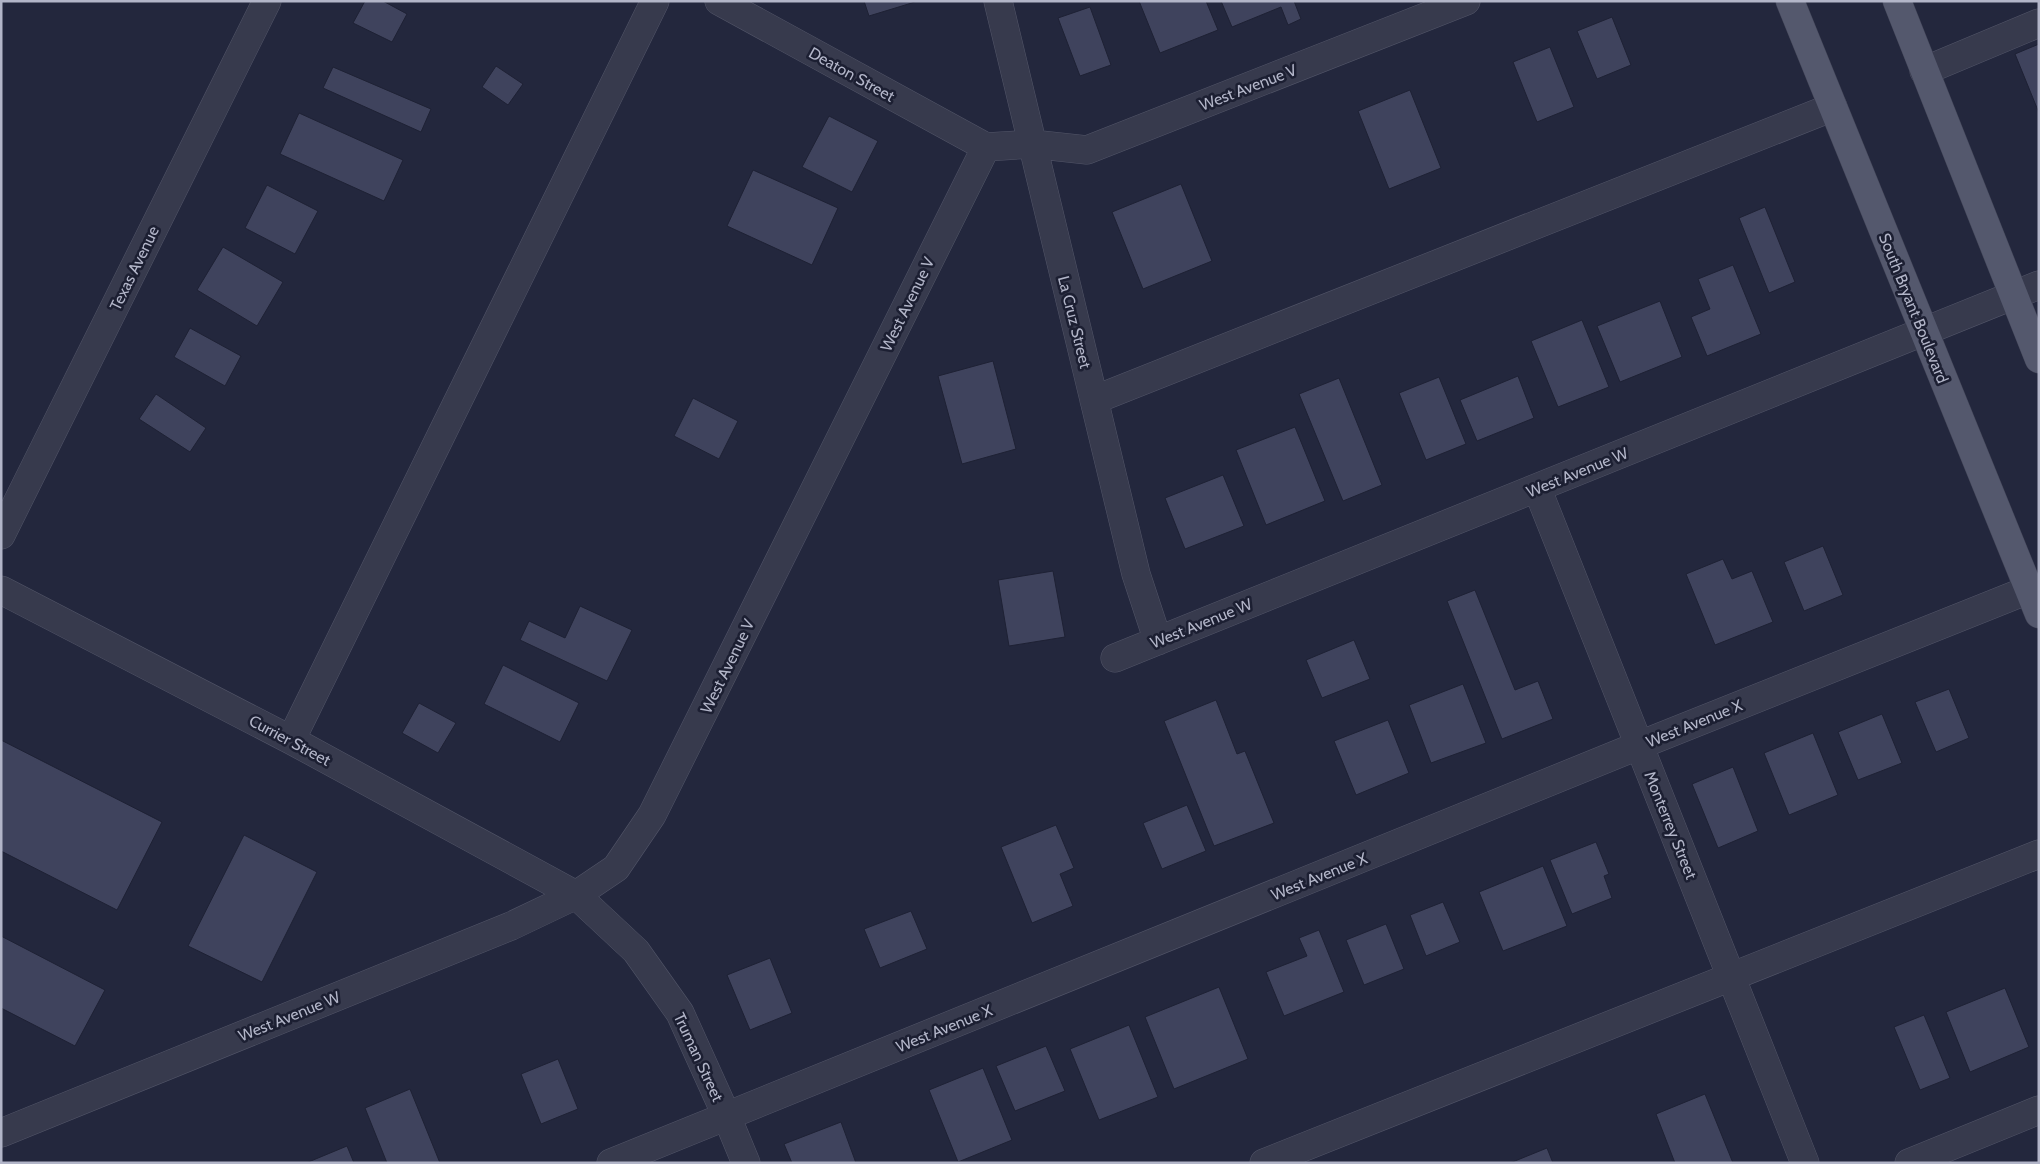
<svg xmlns="http://www.w3.org/2000/svg" width="2040" height="1164" font-family="Cabin,sans-serif">
<rect width="100%" height="100%" fill="#23273d"/>
<path fill="#3f435d" stroke="#1e2134" d="M 365,1 L 383,1 L 407,14 L 392,42 L 353,23 Z
M 864,1 L 915,1 L 915,2 L 869,16 Z
M 1139,1 L 1206,1 L 1218,30 L 1160,53 Z
M 1221,1 L 1294,1 L 1301,19 L 1288,25 L 1281,7 L 1232,27 Z
M 1090,7 L 1111,65 L 1080,76 L 1058,18 Z
M 1612,17 L 1631,65 L 1597,79 L 1577,31 Z
M 2039,44 L 2039,113 L 2015,54 Z
M 1550,47 L 1574,107 L 1537,122 L 1513,62 Z
M 496,66 L 523,84 L 508,105 L 482,87 Z
M 333,67 L 431,109 L 421,132 L 323,88 Z
M 1410,90 L 1441,168 L 1389,189 L 1358,111 Z
M 299,113 L 403,160 L 384,201 L 280,154 Z
M 829,116 L 878,141 L 852,192 L 802,167 Z
M 753,170 L 838,208 L 812,265 L 727,226 Z
M 1181,184 L 1212,261 L 1143,289 L 1112,212 Z
M 267,185 L 318,211 L 295,254 L 245,228 Z
M 1765,207 L 1795,282 L 1769,293 L 1739,218 Z
M 223,247 L 283,282 L 257,326 L 197,290 Z
M 1733,265 L 1761,334 L 1707,356 L 1691,317 L 1710,309 L 1698,279 Z
M 1660,301 L 1682,357 L 1620,382 L 1597,326 Z
M 1582,320 L 1609,387 L 1558,407 L 1531,341 Z
M 190,328 L 241,356 L 225,386 L 174,357 Z
M 993,361 L 1016,449 L 962,464 L 938,376 Z
M 1518,376 L 1534,418 L 1477,441 L 1460,400 Z
M 1439,377 L 1466,444 L 1426,460 L 1399,393 Z
M 1339,378 L 1382,485 L 1343,501 L 1299,394 Z
M 156,394 L 206,428 L 190,452 L 139,419 Z
M 693,398 L 738,421 L 719,459 L 674,436 Z
M 1295,427 L 1325,501 L 1266,525 L 1236,450 Z
M 1223,475 L 1244,526 L 1185,549 L 1165,498 Z
M 1823,546 L 1843,595 L 1804,611 L 1784,562 Z
M 1723,559 L 1732,579 L 1752,571 L 1773,622 L 1715,645 L 1686,574 Z
M 1053,571 L 1065,637 L 1009,646 L 998,580 Z
M 1475,590 L 1515,690 L 1538,681 L 1553,719 L 1502,739 L 1447,601 Z
M 580,606 L 632,630 L 607,681 L 520,640 L 529,621 L 565,638 Z
M 1354,640 L 1370,679 L 1322,698 L 1306,660 Z
M 503,665 L 579,703 L 560,742 L 484,704 Z
M 1463,684 L 1486,743 L 1431,763 L 1409,705 Z
M 1949,689 L 1969,738 L 1936,752 L 1915,702 Z
M 1216,700 L 1237,754 L 1245,751 L 1274,823 L 1214,846 L 1164,721 Z
M 419,703 L 456,723 L 438,753 L 402,733 Z
M 1882,714 L 1902,763 L 1858,780 L 1838,732 Z
M 1388,720 L 1409,773 L 1356,795 L 1334,741 Z
M 1813,733 L 1838,795 L 1789,815 L 1764,753 Z
M 1,740 L 162,822 L 117,910 L 1,851 Z
M 1733,767 L 1758,831 L 1718,848 L 1692,784 Z
M 1187,805 L 1206,851 L 1162,869 L 1143,823 Z
M 1056,825 L 1074,868 L 1060,874 L 1073,906 L 1032,923 L 1001,847 Z
M 244,835 L 317,872 L 262,982 L 188,946 Z
M 1596,842 L 1609,874 L 1604,876 L 1612,898 L 1572,914 L 1550,860 Z
M 1543,866 L 1567,926 L 1503,951 L 1479,892 Z
M 1443,902 L 1460,942 L 1426,956 L 1410,915 Z
M 911,911 L 927,949 L 880,968 L 864,929 Z
M 1386,924 L 1404,969 L 1364,985 L 1346,940 Z
M 1319,930 L 1344,992 L 1284,1016 L 1266,972 L 1307,956 L 1299,938 Z
M 1,936 L 105,990 L 75,1046 L 1,1008 Z
M 770,958 L 792,1013 L 750,1030 L 727,975 Z
M 1219,987 L 1248,1059 L 1174,1089 L 1145,1017 Z
M 2005,988 L 2029,1047 L 1970,1072 L 1946,1012 Z
M 1924,1015 L 1950,1078 L 1920,1090 L 1894,1027 Z
M 1129,1025 L 1158,1097 L 1099,1120 L 1070,1049 Z
M 1046,1046 L 1065,1091 L 1015,1111 L 996,1066 Z
M 558,1059 L 578,1109 L 541,1124 L 521,1074 Z
M 983,1068 L 1012,1140 L 958,1162 L 929,1090 Z
M 410,1089 L 440,1163 L 387,1163 L 365,1108 Z
M 1705,1094 L 1733,1163 L 1675,1163 L 1656,1114 Z
M 841,1122 L 856,1163 L 792,1163 L 784,1144 Z
M 347,1146 L 354,1163 L 306,1163 Z
M 1547,1148 L 1553,1163 L 1510,1163 Z"/>
<g fill="none" stroke-linecap="round" stroke-linejoin="round">
<g stroke="#525568" stroke-width="29">
<path id="minor" d="M 719,1 L 986,147
M 998,1 L 1136,574 L 1158,641
M 1924,71 L 2039,23
M 986,147 L 1032,144 L 1087,150 L 1466,1
M 1094,400 L 1833,107
M 1537,488 L 1805,1163
M 1,535 L 267,1
M 1,590 L 291,740 L 576,895 L 636,951 L 680,1013 L 727,1117 L 746,1163
M 1115,658 L 2039,285
M 291,740 L 655,1
M 1,1133 L 511,926 L 576,895 L 616,868 L 652,815 L 986,147
M 611,1163 L 1640,745 L 2028,590
M 1264,1163 L 2039,854
M 1909,1163 L 2039,1110"/>
</g>
<g stroke="#404356" stroke-width="29">
<path id="major" d="M 1790,1 L 2039,614
M 1897,1 L 2039,359"/>
</g>
<use href="#minor" stroke="#373a4d" stroke-width="28"/>
<use href="#major" stroke="#54586d" stroke-width="28"/>
</g>
<g text-anchor="middle" stroke-width="5" stroke-linejoin="round" paint-order="stroke">
<g font-size="16" fill="#b2b5c8" stroke="#1c1f32">
<text transform="translate(852 74) rotate(29)" y="6">Deaton Street</text>
<text transform="translate(1248 87) rotate(-21)" y="6">West Avenue V</text>
<text transform="translate(134 268) rotate(-64)" y="6">Texas Avenue</text>
<text transform="translate(907 304) rotate(-64)" y="6">West Avenue V</text>
<text transform="translate(1914 308) rotate(68)" y="6">South Bryant Boulevard</text>
<text transform="translate(1075 322) rotate(76)" y="6">La Cruz Street</text>
<text transform="translate(1577 472) rotate(-22)" y="6">West Avenue W</text>
<text transform="translate(1201 623) rotate(-22)" y="6">West Avenue W</text>
<text transform="translate(727 666) rotate(-64)" y="6">West Avenue V</text>
<text transform="translate(1694 723) rotate(-22)" y="6">West Avenue X</text>
<text transform="translate(290 740) rotate(28)" y="6">Currier Street</text>
<text transform="translate(1671 825) rotate(68)" y="6">Monterrey Street</text>
<text transform="translate(1319 876) rotate(-22)" y="6">West Avenue X</text>
<text transform="translate(289 1016) rotate(-22)" y="6">West Avenue W</text>
<text transform="translate(944 1028) rotate(-22)" y="6">West Avenue X</text>
<text transform="translate(699 1057) rotate(65)" y="6">Truman Street</text>
</g>
</g>
<rect width="2040" height="1164" fill="none" stroke="#b2b5c8" stroke-width="5"/>
</svg>
